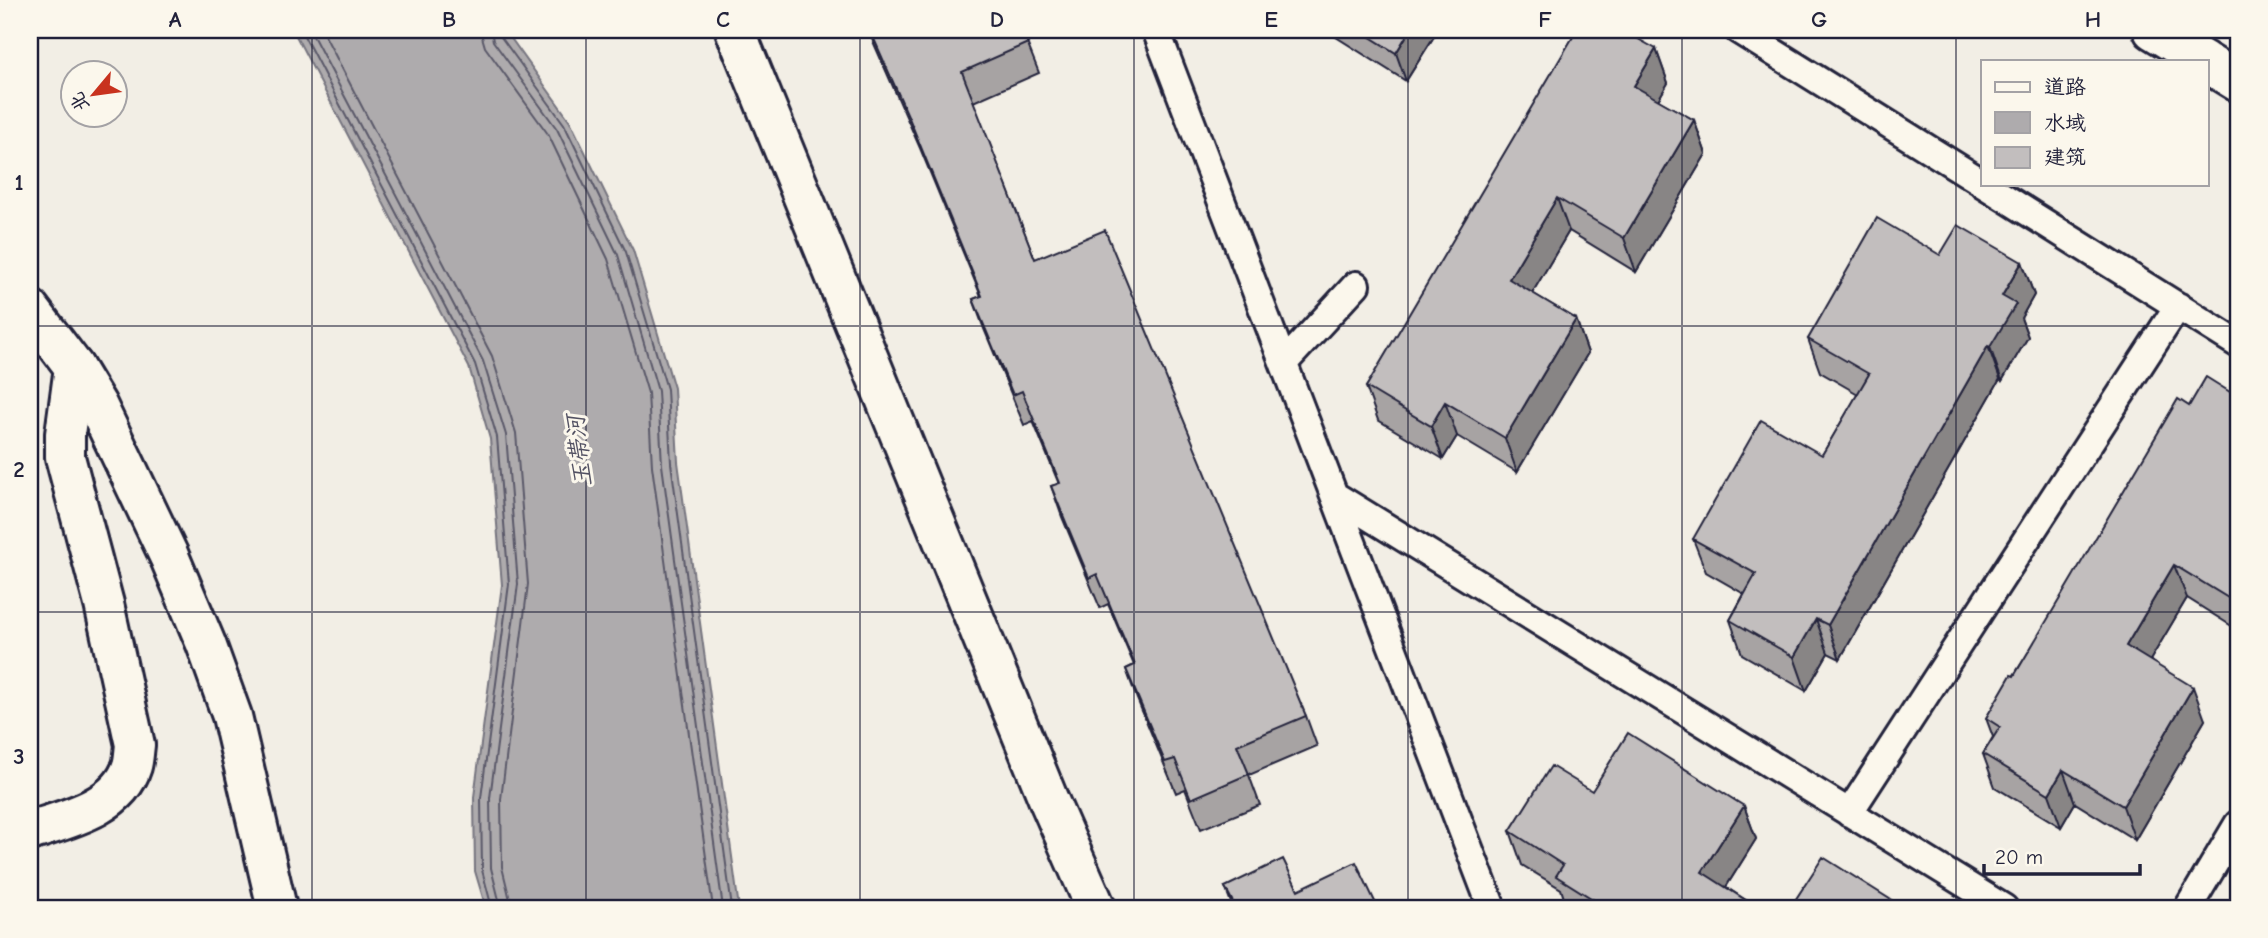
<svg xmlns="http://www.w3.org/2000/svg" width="2268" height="938" font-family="'Comic Neue','LXGW WenKai TC',sans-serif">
<rect width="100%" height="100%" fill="#f2eee5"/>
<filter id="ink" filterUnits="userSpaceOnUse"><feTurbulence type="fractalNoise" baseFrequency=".0143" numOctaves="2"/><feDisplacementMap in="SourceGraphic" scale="14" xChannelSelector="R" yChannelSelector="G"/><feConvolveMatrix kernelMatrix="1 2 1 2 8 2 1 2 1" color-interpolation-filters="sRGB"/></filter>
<g filter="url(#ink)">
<path fill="#aeabad" stroke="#76747f" stroke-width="2" d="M 293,30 L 505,30 L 570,121 L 633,250 L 674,388 L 678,462 L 739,908 L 486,908 L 475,871 L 474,797 L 502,585 L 490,439 L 469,367 Z"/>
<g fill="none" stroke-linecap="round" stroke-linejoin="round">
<path stroke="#5a5969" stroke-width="2" d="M 301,30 L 475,364 L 497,437 L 509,584 L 481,798 L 482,870 L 492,908
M 310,30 L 483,361 L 506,435 L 518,584 L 490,798 L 491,868 L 501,908
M 322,30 L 492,356 L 516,433 L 528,584 L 501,799 L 502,867 L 512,908
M 480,30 L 485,47 L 548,134 L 608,259 L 648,393 L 652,466 L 713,908
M 491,30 L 493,41 L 557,129 L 618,255 L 658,391 L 662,465 L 723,908
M 499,30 L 501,37 L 564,124 L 626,252 L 667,389 L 671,463 L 732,908"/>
<g stroke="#22223b" stroke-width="32">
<path id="lane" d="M 1156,30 L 1492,908
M 1738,30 L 1983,183
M 1983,184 L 2238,344
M 1284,363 L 1356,285
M 1334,495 L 2004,908
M 1849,813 L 2178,306
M 2188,908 L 2238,824"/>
</g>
<g stroke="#22223b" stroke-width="44">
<path id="street" d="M 30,831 C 66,819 119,808 132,766 C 134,759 134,752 135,745 L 104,604 L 65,457 L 65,434 L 74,367"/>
</g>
<g stroke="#22223b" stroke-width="44">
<path id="secondary" d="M 735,30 L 1049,801 L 1096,908
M 30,309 L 74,367 L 97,405 L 169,556 L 206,644 L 232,716 L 277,908"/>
</g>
<g stroke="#22223b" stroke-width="44">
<path id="highway" d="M 2153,30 L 2204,61
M 2207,63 L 2238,82"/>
</g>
<use href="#lane" stroke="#fbf7ec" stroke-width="26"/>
<use href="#street" stroke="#fbf7ec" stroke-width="38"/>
<use href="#secondary" stroke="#fbf7ec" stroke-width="38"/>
<use href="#highway" stroke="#fbf7ec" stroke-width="38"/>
</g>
<path fill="#a7a3a3" stroke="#22223b" stroke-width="2" d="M 868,30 L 1022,30 L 1039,73 L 973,102 L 1035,259 L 1306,716 L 1317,746 L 1249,775 L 1260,805 L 1201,829 L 1185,789 L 1176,793 L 1137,699 L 1126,669 L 1134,665 L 1108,604 L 1100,608 L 1062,517 L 1051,486 L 1059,484 L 1033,421 L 1024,425 L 984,329 L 973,299 L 981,296 L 920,148 Z
M 1325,30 L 1438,30 L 1406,81 Z
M 1656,49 L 1668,83 L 1658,100 L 1694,120 L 1706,154 L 1636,272 L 1569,231 L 1532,293 L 1576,319 L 1588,353 L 1517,472 L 1457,436 L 1443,459 L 1378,420 L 1366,387 Z
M 1940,255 L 2022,262 L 2034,295 L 2021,318 L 2028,337 L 2002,381 L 2000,379 L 1840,659 L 1828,653 L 1806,691 L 1742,654 L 1730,620 L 1744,594 L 1706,572 L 1693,539 L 1822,455 L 1858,394 L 1820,372 L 1808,339 Z
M 2238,397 L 2238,630 L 2187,598 L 2150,660 L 2205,720 L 2135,840 L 2075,803 L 2061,827 L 1995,787 L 1983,754 L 1993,737 L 1986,718 L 2189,406 Z
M 1592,791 L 1744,806 L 1756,839 L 1726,887 L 1758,908 L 1567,908 L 1561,889 L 1522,865 L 1510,831 Z
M 1225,887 L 1298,890 L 1378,908 L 1233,908 Z"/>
<path fill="#888585" stroke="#22223b" stroke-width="2" d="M 1410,30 L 1438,30 L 1406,81 L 1396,53 Z
M 1656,49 L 1668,83 L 1647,119 L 1634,86 Z
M 1694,120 L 1706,154 L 1636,272 L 1624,238 Z
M 1557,198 L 1569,231 L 1521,312 L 1509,279 Z
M 2022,262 L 2034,295 L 2021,318 L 2028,337 L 2002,381 L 1990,347 L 2002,296 Z
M 1576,319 L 1588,353 L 1517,472 L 1505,438 Z
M 1988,346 L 2000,379 L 1840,659 L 1828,625 Z
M 1445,402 L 1457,436 L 1443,459 L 1431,426 Z
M 2174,565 L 2187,598 L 2139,679 L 2126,646 Z
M 1816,619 L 1828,653 L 1806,691 L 1794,657 Z
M 2193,687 L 2205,720 L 2135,840 L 2123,806 Z
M 2063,770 L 2075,803 L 2061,827 L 2049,794 Z
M 1744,806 L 1756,839 L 1714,906 L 1702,872 Z"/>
<path fill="#c2bebe" stroke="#22223b" stroke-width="2" d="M 870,30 L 1022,30 L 1028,43 L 962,72 L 1035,259 L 1105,230 L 1306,716 L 1237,745 L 1249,774 L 1191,799 L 1175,759 L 1165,762 L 1126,669 L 1135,665 L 1097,574 L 1089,578 L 1051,486 L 1060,483 L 1022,391 L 1013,395 L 973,299 L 982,296 L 909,118 Z
M 1359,30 L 1410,30 L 1396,53 Z
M 1577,30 L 1622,30 L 1656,49 L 1634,86 L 1694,120 L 1624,238 L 1557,198 L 1509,279 L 1576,319 L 1505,438 L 1445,402 L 1431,426 L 1366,387 Z
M 1877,218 L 1940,255 L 1958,225 L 2022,262 L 2002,296 L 2016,304 L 1990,347 L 1988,346 L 1828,625 L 1816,619 L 1794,657 L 1730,620 L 1756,574 L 1693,539 L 1761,420 L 1822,455 L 1869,374 L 1808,339 Z
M 2206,377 L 2238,397 L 2238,604 L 2174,565 L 2126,646 L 2193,687 L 2123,806 L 2063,770 L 2049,794 L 1983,754 L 2000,727 L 1986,718 L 2011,675 L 2014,676 L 2178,399 L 2189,406 Z
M 1628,733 L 1744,806 L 1702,872 L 1758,908 L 1607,908 L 1556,876 L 1563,865 L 1510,831 L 1551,766 L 1592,791 Z
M 1823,857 L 1904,908 L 1790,908 Z
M 1283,859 L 1298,890 L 1356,862 L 1378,908 L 1236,908 L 1225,887 Z"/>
</g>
<path fill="none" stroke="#22223b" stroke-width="2" stroke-opacity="0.55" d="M 312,30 L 312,908M 586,30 L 586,908M 860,30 L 860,908M 1134,30 L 1134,908M 1408,30 L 1408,908M 1682,30 L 1682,908M 1956,30 L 1956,908M 30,326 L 2238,326M 30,612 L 2238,612"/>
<g text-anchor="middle" stroke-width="6" stroke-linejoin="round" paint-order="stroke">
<g font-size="24" font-style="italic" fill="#535263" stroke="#fbf7ec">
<text transform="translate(579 451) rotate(-97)" y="8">玉带河</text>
</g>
</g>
<rect width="2268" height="938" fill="none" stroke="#fbf7ec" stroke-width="77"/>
<rect x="1981" y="60" width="228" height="126" fill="#fbf7ec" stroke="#a4a2a5" stroke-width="2"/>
<rect x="1995" y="82" width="35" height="10" fill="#fbf7ec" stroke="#a4a2a5" stroke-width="2"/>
<text x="2044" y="94" font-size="21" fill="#22223b">道路</text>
<rect x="1995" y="112" width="35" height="21" fill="#aeabad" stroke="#a4a2a5" stroke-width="2"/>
<text x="2044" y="130" font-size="21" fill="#22223b">水域</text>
<rect x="1995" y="147" width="35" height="21" fill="#c2bebe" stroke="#a4a2a5" stroke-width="2"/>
<text x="2044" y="164" font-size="21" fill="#22223b">建筑</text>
<g transform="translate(94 94) rotate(241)"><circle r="33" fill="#fbf7ec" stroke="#a4a2a5" stroke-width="2"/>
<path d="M0-5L12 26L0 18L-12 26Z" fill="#c8321e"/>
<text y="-10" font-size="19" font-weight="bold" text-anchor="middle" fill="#22223b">北</text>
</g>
<path d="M1984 864v10h156v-10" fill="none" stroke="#22223b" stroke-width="3.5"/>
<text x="1995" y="864" font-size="21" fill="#22223b" stroke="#fbf7ec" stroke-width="5" paint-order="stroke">20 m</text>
<rect x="38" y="38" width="2192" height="862" fill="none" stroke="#22223b" stroke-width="2.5"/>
<g font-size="23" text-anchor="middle" font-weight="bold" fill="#22223b">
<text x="175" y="27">A</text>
<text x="449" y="27">B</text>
<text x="723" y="27">C</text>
<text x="997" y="27">D</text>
<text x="1271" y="27">E</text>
<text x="1545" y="27">F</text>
<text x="1819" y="27">G</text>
<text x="2093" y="27">H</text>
<text x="19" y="190">1</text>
<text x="19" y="477">2</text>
<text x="19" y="764">3</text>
</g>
</svg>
